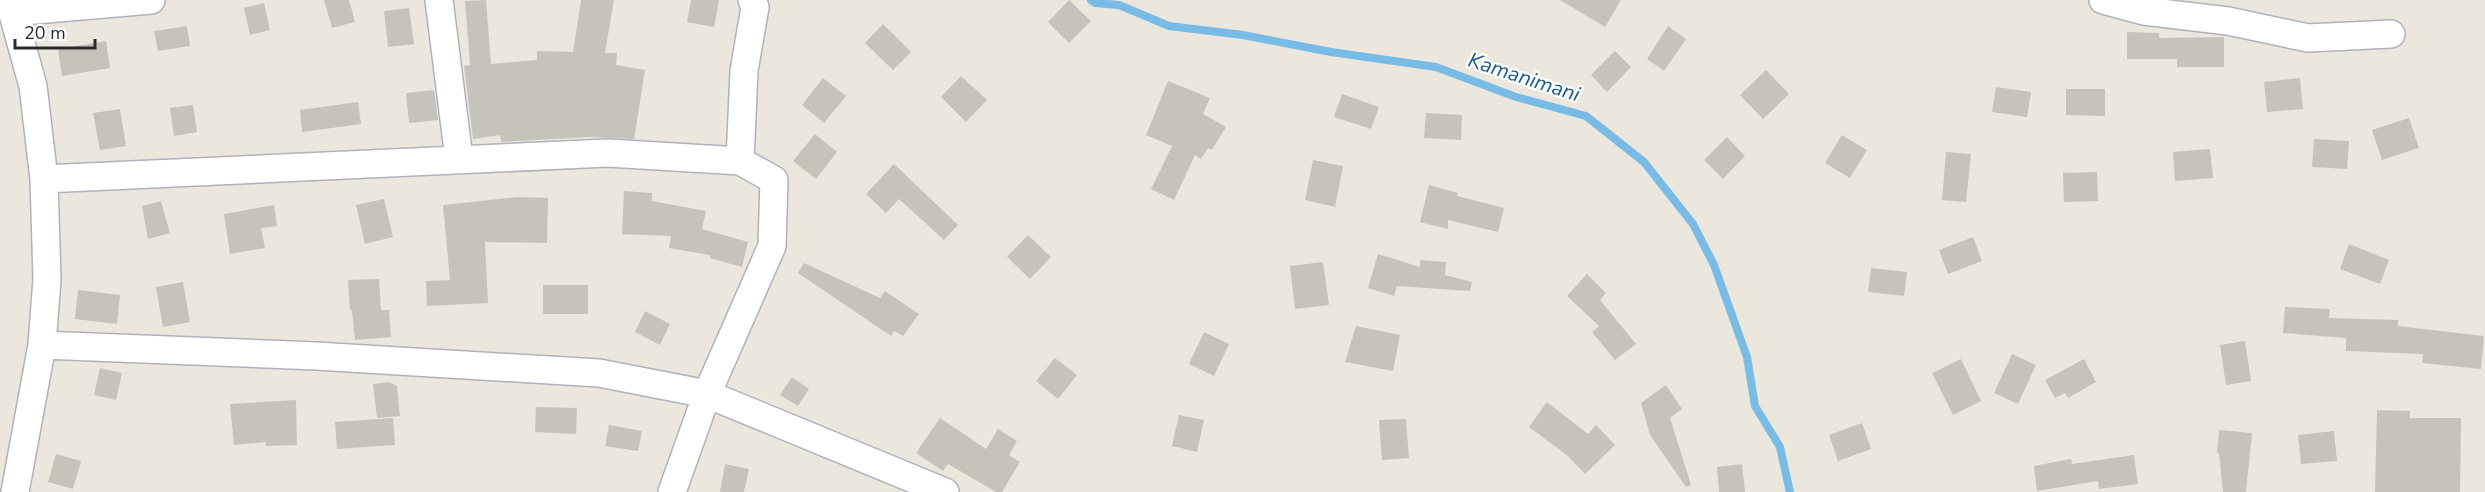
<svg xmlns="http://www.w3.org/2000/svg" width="2485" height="492" font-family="'Nunito Sans',sans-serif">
<rect width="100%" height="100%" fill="#ebe7dd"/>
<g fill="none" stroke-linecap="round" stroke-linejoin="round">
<path stroke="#77bbe6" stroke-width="8" d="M 1091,0 L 1095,3 L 1119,5 L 1169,26 L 1243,35 L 1331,52 L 1436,67 L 1516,97 L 1586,116 L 1644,162 L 1693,224 L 1714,265 L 1747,357 L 1755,406 L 1780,447 L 1790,492"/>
</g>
<path fill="#c6c3bc" d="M 324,0 L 349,0 L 355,22 L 332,28 Z
M 486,0 L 491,64 L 537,60 L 537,51 L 573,52 L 581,0 L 614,0 L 605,53 L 617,53 L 616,65 L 645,70 L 634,139 L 590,137 L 501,142 L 500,135 L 473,139 L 464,66 L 470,65 L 465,1 Z
M 691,0 L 719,0 L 714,27 L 687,22 Z
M 1069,0 L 1091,21 L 1069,43 L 1048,22 Z
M 1560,0 L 1621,0 L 1605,27 Z
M 264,3 L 270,30 L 250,35 L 244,8 Z
M 409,8 L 414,44 L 388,47 L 384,11 Z
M 883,24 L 911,52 L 893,70 L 865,43 Z
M 187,26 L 190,46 L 158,51 L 154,31 Z
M 1668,26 L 1686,39 L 1664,71 L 1647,59 Z
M 2127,32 L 2159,33 L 2159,38 L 2224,37 L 2224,67 L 2177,67 L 2177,59 L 2127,59 Z
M 106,41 L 110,68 L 62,76 L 58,49 Z
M 1615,51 L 1631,67 L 1607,92 L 1591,75 Z
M 1766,70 L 1789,94 L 1763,119 L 1740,95 Z
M 961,76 L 987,100 L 966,122 L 941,97 Z
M 823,78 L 846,96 L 824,123 L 802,105 Z
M 2300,78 L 2303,109 L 2267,112 L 2264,82 Z
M 1168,81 L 1210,98 L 1203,114 L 1226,127 L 1212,150 L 1208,148 L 1201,159 L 1195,155 L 1174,200 L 1151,189 L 1172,146 L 1146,135 Z
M 1996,87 L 2031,92 L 2027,117 L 1992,112 Z
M 2066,89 L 2105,89 L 2105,116 L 2066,115 Z
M 434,90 L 438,120 L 409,123 L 406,93 Z
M 1342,94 L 1379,107 L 1371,129 L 1334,117 Z
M 358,102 L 361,124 L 302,132 L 300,110 Z
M 193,105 L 197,132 L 174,136 L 170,108 Z
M 120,109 L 126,146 L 100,150 L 93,113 Z
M 1426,113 L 1462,115 L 1461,140 L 1424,138 Z
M 2409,118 L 2419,148 L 2382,160 L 2372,130 Z
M 815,134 L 837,152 L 816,179 L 793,161 Z
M 1842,135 L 1867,150 L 1850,178 L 1825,163 Z
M 1727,137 L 1745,156 L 1723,179 L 1704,160 Z
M 2314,139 L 2349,141 L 2347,169 L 2312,167 Z
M 2210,149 L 2213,178 L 2175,181 L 2173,152 Z
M 1946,152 L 1971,154 L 1966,202 L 1942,200 Z
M 1313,160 L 1343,166 L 1335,207 L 1305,200 Z
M 894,164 L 958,225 L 944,240 L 899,199 L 886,213 L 866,194 Z
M 2097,172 L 2098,201 L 2064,202 L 2063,173 Z
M 1429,185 L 1458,193 L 1457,196 L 1504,208 L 1498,232 L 1448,220 L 1448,229 L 1420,222 Z
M 624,191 L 652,193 L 652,201 L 706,211 L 702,229 L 748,242 L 742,267 L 710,258 L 710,255 L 669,248 L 671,236 L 622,234 Z
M 518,197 L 548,198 L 547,243 L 485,242 L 488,303 L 427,306 L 426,281 L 450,280 L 443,205 Z
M 384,199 L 393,237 L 365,244 L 356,205 Z
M 161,201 L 170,233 L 148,239 L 142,206 Z
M 274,205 L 277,226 L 261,228 L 265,248 L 230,254 L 224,214 Z
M 1028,235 L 1051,257 L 1030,279 L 1007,257 Z
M 1973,237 L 1982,261 L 1948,274 L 1939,250 Z
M 2349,244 L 2389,260 L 2380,284 L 2340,269 Z
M 1378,254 L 1420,267 L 1420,260 L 1446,262 L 1445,275 L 1472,282 L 1470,291 L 1397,286 L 1394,296 L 1368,288 Z
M 1323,262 L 1329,305 L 1295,309 L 1290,266 Z
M 804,263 L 880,298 L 885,291 L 919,314 L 903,336 L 894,331 L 891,336 L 798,273 Z
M 1871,268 L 1907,272 L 1904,296 L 1868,292 Z
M 1587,274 L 1606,293 L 1600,300 L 1636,344 L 1615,360 L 1592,332 L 1599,326 L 1567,296 Z
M 379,279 L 381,310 L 389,310 L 391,337 L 355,340 L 352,310 L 350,310 L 348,280 Z
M 183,282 L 190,322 L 163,327 L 156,287 Z
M 543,285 L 588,285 L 588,314 L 543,314 Z
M 78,290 L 120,295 L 117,324 L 75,319 Z
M 2285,307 L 2330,309 L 2329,318 L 2398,320 L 2398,326 L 2484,336 L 2481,369 L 2422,363 L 2423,354 L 2346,351 L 2346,338 L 2283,333 Z
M 645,311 L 670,324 L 660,345 L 635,332 Z
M 1356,326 L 1400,335 L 1393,371 L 1345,362 Z
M 1204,332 L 1229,344 L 1214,376 L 1189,364 Z
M 2245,341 L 2251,381 L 2226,385 L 2220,345 Z
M 2012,354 L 2036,365 L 2018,404 L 1994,393 Z
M 1055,358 L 1077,375 L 1058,399 L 1036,381 Z
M 1961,359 L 1981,401 L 1953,415 L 1932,373 Z
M 2084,359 L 2096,382 L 2068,398 L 2065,393 L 2055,398 L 2045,380 Z
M 100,368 L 122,373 L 116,400 L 94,395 Z
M 792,377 L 809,389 L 798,406 L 780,395 Z
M 389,382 L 397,386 L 400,416 L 377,418 L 373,384 Z
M 1666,385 L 1682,409 L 1670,418 L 1691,485 L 1686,487 L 1650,435 L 1641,403 Z
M 296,400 L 297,445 L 266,446 L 266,442 L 234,445 L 230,404 Z
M 1547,402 L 1588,434 L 1596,425 L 1615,445 L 1585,474 L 1568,456 L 1529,427 Z
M 536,407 L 577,408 L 576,434 L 535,432 Z
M 2377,410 L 2410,411 L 2410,418 L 2461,418 L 2460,492 L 2375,492 Z
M 1179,415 L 1204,420 L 1197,452 L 1172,446 Z
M 393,418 L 395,445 L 337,449 L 335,422 Z
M 940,418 L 986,449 L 998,429 L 1017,441 L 1009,455 L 1020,462 L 1002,492 L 996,492 L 948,464 L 943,471 L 916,453 Z
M 1406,419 L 1409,458 L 1382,460 L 1379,420 Z
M 1862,423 L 1871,449 L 1838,461 L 1829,435 Z
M 609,425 L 642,431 L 638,451 L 605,446 Z
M 2219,430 L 2252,433 L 2246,492 L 2223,492 L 2219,453 L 2217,453 Z
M 2334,431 L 2337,461 L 2301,464 L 2298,435 Z
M 56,454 L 81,461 L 73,489 L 48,482 Z
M 2134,455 L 2138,484 L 2099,489 L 2098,481 L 2037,491 L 2034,466 L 2071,459 L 2072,464 Z
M 725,464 L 749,469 L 744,492 L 720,492 Z
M 1742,464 L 1745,492 L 1719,492 L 1717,467 Z"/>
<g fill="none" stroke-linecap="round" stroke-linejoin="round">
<g stroke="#b0b1bd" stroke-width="30">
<path id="minor" d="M 9,0 L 33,86 L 44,179 L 47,279 L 42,345 L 15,492
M 439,0 L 459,159
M 2103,0 L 2144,11 L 2228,21 L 2308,38 L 2391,34
M 12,12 L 151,0
M 740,161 L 744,71 L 755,7 L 752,0
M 44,179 L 608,153 L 740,161 L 774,180 L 772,246 L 707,394 L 672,492
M 42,345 L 316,356 L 599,373 L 707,394 L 945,492"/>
</g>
<use href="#minor" stroke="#fff" stroke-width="27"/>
</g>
<g text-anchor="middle" stroke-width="4.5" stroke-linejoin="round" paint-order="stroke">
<g font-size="21" font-style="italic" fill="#175891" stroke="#fff">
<text transform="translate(1524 77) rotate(18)" y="7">Kamanimani</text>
</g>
</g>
<path d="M15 39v9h80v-9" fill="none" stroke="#2a2a2a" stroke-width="3"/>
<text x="24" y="39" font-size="18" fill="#2a2a2a" stroke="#ffffff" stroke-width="4.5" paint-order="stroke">20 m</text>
</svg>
